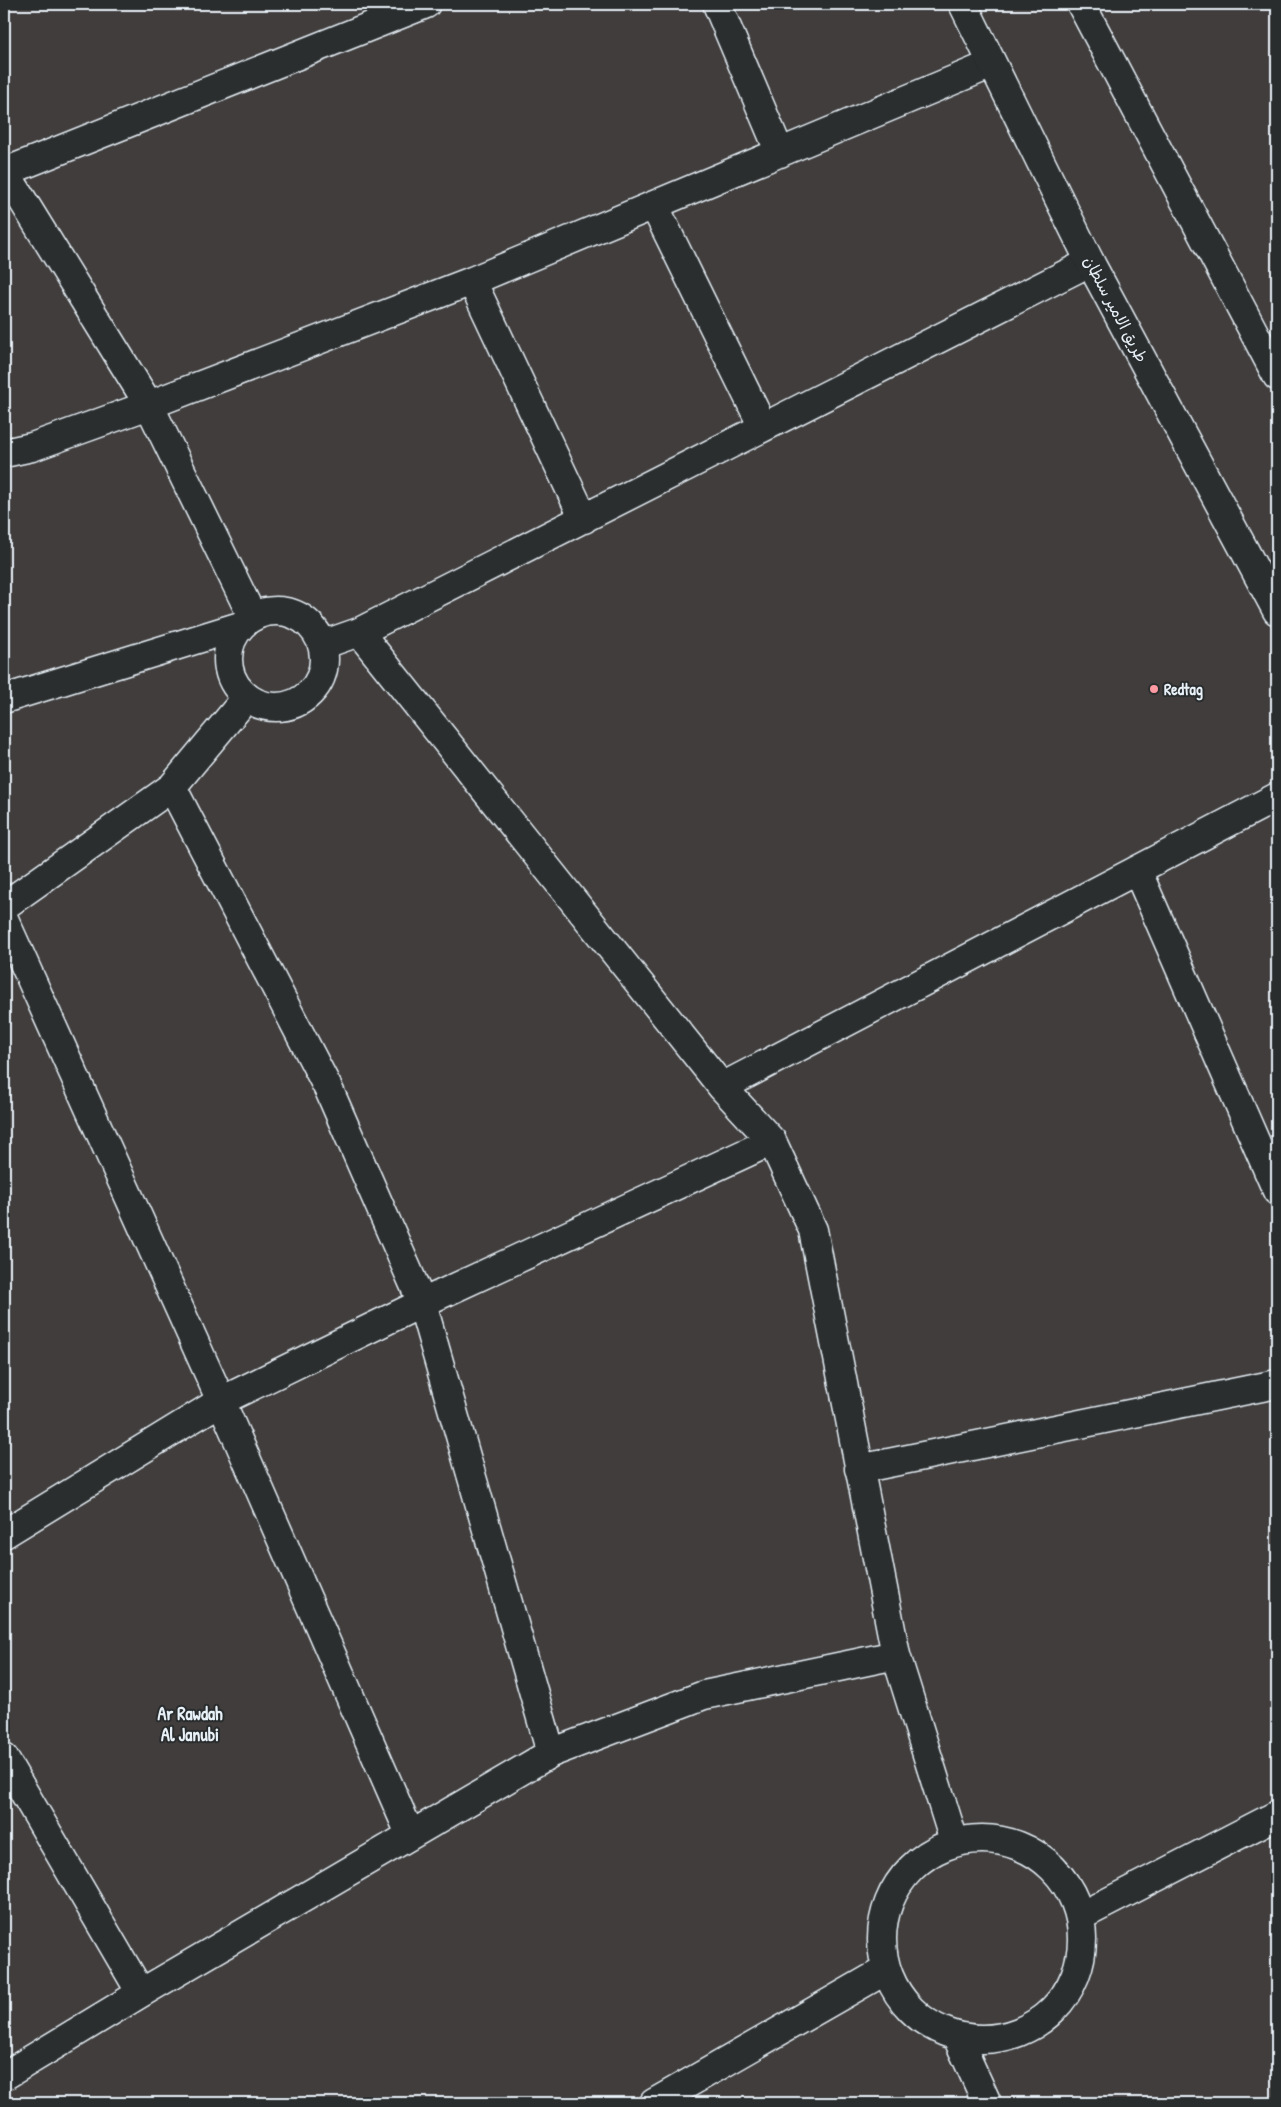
<svg xmlns="http://www.w3.org/2000/svg" width="1281" height="2107" font-family="'Patrick Hand','Playpen Sans Arabic',sans-serif">
<rect width="100%" height="100%" fill="#403d3c"/>
<filter id="ink" filterUnits="userSpaceOnUse"><feTurbulence type="fractalNoise" baseFrequency=".02" numOctaves="2"/><feDisplacementMap in="SourceGraphic" scale="10" xChannelSelector="R" yChannelSelector="G"/><feConvolveMatrix kernelMatrix="1 2 1 2 8 2 1 2 1" color-interpolation-filters="sRGB"/></filter>
<g filter="url(#ink)">
<g fill="none" stroke-linecap="round" stroke-linejoin="round">
<g stroke="#e8f1f8" stroke-width="31">
<path id="minor" d="M 717,4 L 780,153
M 4,170 L 149,405 L 252,616
M 5,172 L 426,4
M 654,205 L 763,427
M 472,281 L 584,519
M 4,453 L 32,447 L 149,405 L 472,281 L 992,64
M228 659a48 48 0 1 1 96 0a48 48 0 1 1-96 0Z
M 359,632 L 722,1087 L 772,1141 L 813,1230 L 896,1655 L 954,1841
M 322,645 L 359,632 L 1090,262
M 4,699 L 240,626
M 172,787 L 329,1090 L 422,1303 L 551,1753
M 1137,870 L 1277,1191
M 4,906 L 172,787 L 247,697
M 4,919 L 221,1401 L 410,1834
M 722,1087 L 1277,797
M 859,1469 L 1277,1384
M 4,1534 L 221,1401 L 422,1303 L 772,1141
M 4,1758 L 141,1993
M882 1939a100 100 0 1 1 200 0a100 100 0 1 1-200 0Z
M 1081,1916 L 1277,1815
M 957,2037 L 987,2103
M 4,2076 L 141,1993 L 551,1753 L 704,1695 L 896,1655
M 654,2103 L 886,1970"/>
</g>
<g stroke="#e8f1f8" stroke-width="31">
<path id="tertiary" d="M 963,4 L 1090,262 L 1277,611
M 1081,4 L 1277,376"/>
</g>
<use href="#minor" stroke="#2a2d2e" stroke-width="28"/>
<use href="#tertiary" stroke="#2a2d2e" stroke-width="28"/>
</g>
</g>
<circle fill="#ff9aa2" stroke="#2a2d2e" stroke-width="2" cx="1154" cy="689" r="5"/>
<g text-anchor="middle" stroke-width="4" stroke-linejoin="round" paint-order="stroke">
<g font-size="16" fill="#e8f1f8" stroke="#2a2d2e">
<text transform="translate(1116 309) rotate(62)" y="6">طريق الامير سلطان</text>
</g>
<g font-size="16" font-weight="bold" fill="#e8f1f8" stroke="#2a2d2e" text-anchor="start">
<text x="1164" y="695">Redtag</text>
</g>
<g font-size="18" font-weight="bold" fill="#e8f1f8" stroke="#2a2d2e">
<text x="190" y="1720">Ar Rawdah<tspan x="190" dy="21">Al Janubi</tspan></text>
</g>
</g>
<rect width="1281" height="2107" fill="none" stroke="#2a2d2e" stroke-width="20"/>
<rect x="10" y="10" width="1261" height="2087" fill="none" stroke="#e8f1f8" stroke-width="2" filter="url(#ink)"/>
</svg>
